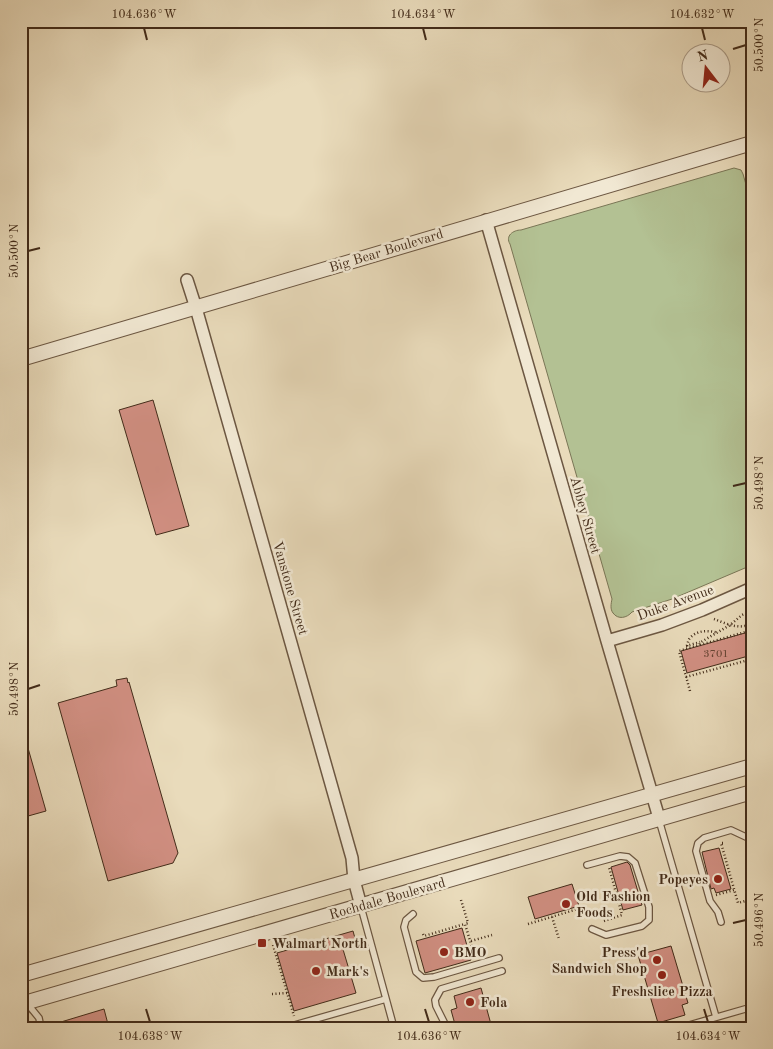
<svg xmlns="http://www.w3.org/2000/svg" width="773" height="1049" font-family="'Old Standard TT',serif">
<rect width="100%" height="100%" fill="#e9dbbb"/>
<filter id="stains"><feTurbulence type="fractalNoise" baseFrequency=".004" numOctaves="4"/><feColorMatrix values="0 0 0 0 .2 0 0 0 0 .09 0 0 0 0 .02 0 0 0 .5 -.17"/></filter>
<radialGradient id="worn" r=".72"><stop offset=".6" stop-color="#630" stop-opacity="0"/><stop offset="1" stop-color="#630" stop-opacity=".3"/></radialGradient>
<path fill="#b3c193" stroke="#7a7656" d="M 734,168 L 741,170 L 743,174 L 752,206 L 752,565 L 672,599 L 632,612 C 627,618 618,620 613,613 C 610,609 611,604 612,599 L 510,244 C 505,236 513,230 521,230 Z"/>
<path fill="#d18f82" stroke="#422b19" d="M 153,400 L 189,526 L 156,535 L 119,410 Z
M 752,631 L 752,655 L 687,673 L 681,651 Z
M 127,678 L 128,683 L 129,682 L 178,853 L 173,863 L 108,881 L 58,703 L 117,686 L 116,680 Z
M 24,734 L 46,811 L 21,818 L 21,735 Z
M 719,848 L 731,889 L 716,893 L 714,888 L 711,889 L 702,852 Z
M 627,862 L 630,865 L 642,905 L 623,910 L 611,867 Z
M 572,884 L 579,906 L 535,919 L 528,897 Z
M 462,928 L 471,960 L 425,973 L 416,941 Z
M 353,931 L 356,942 L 342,946 L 356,993 L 294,1011 L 277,953 Z
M 671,946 L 688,1003 L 682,1005 L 685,1015 L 658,1023 L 638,955 Z
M 481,988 L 492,1028 L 456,1028 L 451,1010 L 457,1008 L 454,996 Z
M 104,1009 L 109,1028 L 51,1028 L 51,1025 Z"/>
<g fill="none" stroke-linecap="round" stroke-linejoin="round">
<g stroke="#6c5742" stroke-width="8">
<path id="service" d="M 659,820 L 716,1017
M 587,865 L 620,856 L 628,857 L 635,863 L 649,907 L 649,920 L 642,926 L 606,935 L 592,929
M 361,907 L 394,1028
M 413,914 L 406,920 L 404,927 L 416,972 L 423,978 L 434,977 L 499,958
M 721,922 L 718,912 L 710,901 L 696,851 L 698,843 L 704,838 L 731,830 L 746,837
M 26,1002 L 39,1018 L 41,1028
M 24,1028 L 26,1002
M 284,1028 L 386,999
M 447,1028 L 436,1006 L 435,1000 L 441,989 L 502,971
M 679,1028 L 752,1007"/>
</g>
<g stroke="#6c5742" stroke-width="14">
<path id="minor" d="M 486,220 L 607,641 L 659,818
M 187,280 L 196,308 L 352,858 L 354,880 L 361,906
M 607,641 L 662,625 L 702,610 L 752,588"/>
</g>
<g stroke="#6c5742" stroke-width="16">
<path id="tertiary" d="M 21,359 C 265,288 508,213 752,143
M 21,975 L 752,766
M 21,1004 L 752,792"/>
</g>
<path stroke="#422b19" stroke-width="2.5" stroke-dasharray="1 2.5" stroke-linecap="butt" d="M 714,619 C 725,623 740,631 752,623
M 700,645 L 752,630
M 686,646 L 700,642
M 687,646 C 688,643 688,640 690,638 C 697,630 709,630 718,633
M 686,677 L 752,659
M 690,691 L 679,651 L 699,645 L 701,642 L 730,625 L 742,615 L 752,610
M 723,843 L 721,843 L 738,903 L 752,899
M 716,895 L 734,890
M 461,900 L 468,923 L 465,924 L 475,957
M 552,917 L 559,939
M 604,921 L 622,915 L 609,867
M 528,924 L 581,908
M 423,934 L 424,936 L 465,924
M 471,941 L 492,935
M 273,945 L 294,1016
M 272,994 L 287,993"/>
<use href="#service" stroke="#f1e8d3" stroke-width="5.5"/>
<use href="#minor" stroke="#f1e8d3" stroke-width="11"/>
<use href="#tertiary" stroke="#f1e8d3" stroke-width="14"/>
</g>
<path fill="none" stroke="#422b19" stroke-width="2" d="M 144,28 L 147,40M 423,28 L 426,40M 702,28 L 705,40M 733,49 L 746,45M 28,251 L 40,248M 733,486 L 746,483M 28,689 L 40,685M 733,923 L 746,920M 146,1009 L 150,1022M 425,1009 L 429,1022M 704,1009 L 708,1022"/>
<g fill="#8f2418" stroke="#f1e8d3" stroke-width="2">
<circle cx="718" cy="879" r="5"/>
<circle cx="566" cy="904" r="5"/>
<rect x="257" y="938" width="10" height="10" rx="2.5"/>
<circle cx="444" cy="952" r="5"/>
<circle cx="657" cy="960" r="5"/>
<circle cx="316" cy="971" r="5"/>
<circle cx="662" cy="975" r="5"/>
<circle cx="470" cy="1002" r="5"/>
</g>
<g text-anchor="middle" stroke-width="5" stroke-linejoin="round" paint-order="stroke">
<g font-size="11" fill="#643">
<text x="716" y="657">3701</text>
</g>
<g font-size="14" fill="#422b19" stroke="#f1e8d3">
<text transform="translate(386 250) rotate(-17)" y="5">Big Bear Boulevard</text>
<text transform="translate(586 515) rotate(74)" y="5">Abbey Street</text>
<text transform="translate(291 588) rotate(74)" y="5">Vanstone Street</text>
<text transform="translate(675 602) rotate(-20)" y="5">Duke Avenue</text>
<text transform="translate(387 898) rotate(-16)" y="5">Rochdale Boulevard</text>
</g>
<g font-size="14" font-weight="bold" fill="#422b19" stroke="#f1e8d3" text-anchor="start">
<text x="708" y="884" text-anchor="end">Popeyes</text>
<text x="576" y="901">Old Fashion<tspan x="576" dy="16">Foods</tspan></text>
<text x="272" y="948">Walmart North</text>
<text x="454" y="957">BMO</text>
<text x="647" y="957" text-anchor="end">Press'd<tspan x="647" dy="16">Sandwich Shop</tspan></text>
<text x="326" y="976">Mark's</text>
<text x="662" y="996" text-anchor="middle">Freshslice Pizza</text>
<text x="480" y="1007">Fola</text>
</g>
</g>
<rect width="773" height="1049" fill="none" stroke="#e9dbbb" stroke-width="55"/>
<g transform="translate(706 68) rotate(344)"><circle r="24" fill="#f1e8d3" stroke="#ab9c89"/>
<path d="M0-4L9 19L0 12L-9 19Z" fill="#8f2418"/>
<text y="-8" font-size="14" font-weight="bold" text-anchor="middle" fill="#422b19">N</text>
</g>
<rect x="28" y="28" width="718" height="994" fill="none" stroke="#422b19" stroke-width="2"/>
<g font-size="12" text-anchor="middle" fill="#422b19">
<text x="144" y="18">104.636°W</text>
<text x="423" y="18">104.634°W</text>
<text x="702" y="18">104.632°W</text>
<text transform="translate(759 45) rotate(-90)" y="4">50.500°N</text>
<text transform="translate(14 251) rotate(-90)" y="4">50.500°N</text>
<text transform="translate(759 483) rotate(-90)" y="4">50.498°N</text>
<text transform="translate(14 689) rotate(-90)" y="4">50.498°N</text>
<text transform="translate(759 920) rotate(-90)" y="4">50.496°N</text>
<text x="150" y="1040">104.638°W</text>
<text x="429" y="1040">104.636°W</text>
<text x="708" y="1040">104.634°W</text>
</g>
<rect width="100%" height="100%" filter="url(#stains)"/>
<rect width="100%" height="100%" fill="url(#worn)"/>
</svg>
